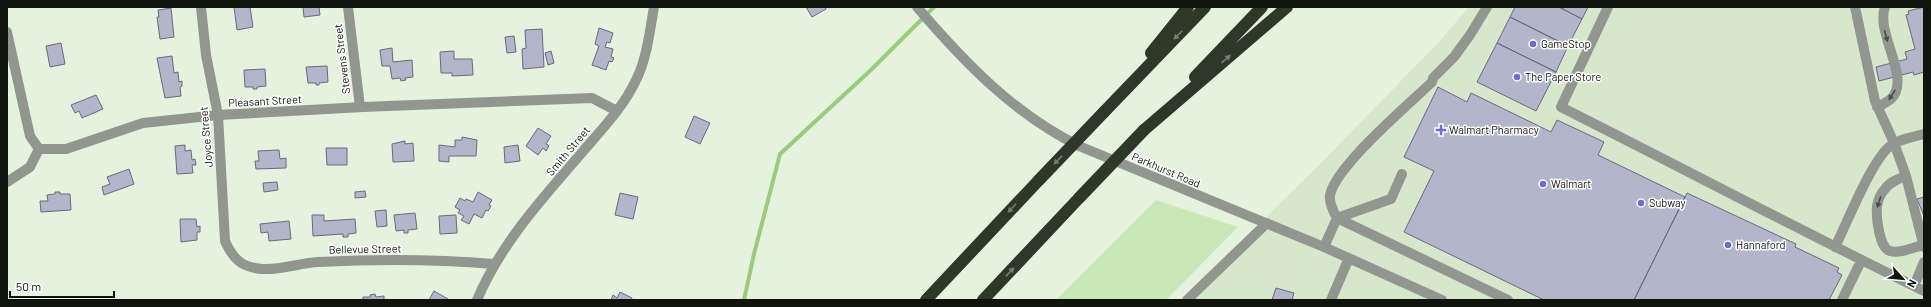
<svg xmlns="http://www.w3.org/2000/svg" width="1931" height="307" font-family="Barlow,sans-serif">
<rect width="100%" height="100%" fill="#e5f2dd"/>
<path fill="#d6e7cb" d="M 1469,7 L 1924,7 L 1924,300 L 1191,300 L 1247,236 L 1320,164 L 1438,43 Z"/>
<path fill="#c8e8b5" d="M 1156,200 L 1238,227 L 1166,300 L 1056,300 Z"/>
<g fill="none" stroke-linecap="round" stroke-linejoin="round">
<path stroke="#9ccb7b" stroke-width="4" d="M 744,300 L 754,254 L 780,154 L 872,69 L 934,7"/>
</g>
<path fill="#b3b6cb" stroke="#686a7e" d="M 234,7 L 250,7 L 253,27 L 237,30 Z
M 303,7 L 319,7 L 320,15 L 304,17 Z
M 806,7 L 825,7 L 826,9 L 812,17 Z
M 1515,7 L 1559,7 L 1582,19 L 1568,46 L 1510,17 Z
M 1559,7 L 1588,7 L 1582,19 Z
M 1924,7 L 1924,72 L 1914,75 L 1913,72 L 1879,81 L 1876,67 L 1907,59 L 1905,52 L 1915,49 L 1906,15 L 1909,14 L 1908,11 Z
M 171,8 L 174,37 L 160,39 L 157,17 L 159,17 L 158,10 Z
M 1510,17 L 1568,46 L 1556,72 L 1497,43 Z
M 599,28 L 613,33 L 610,43 L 607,42 L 605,47 L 613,49 L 611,57 L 614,58 L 612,62 L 609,61 L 606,70 L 592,65 L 599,46 L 595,44 Z
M 542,29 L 544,67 L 523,69 L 522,49 L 526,48 L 525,30 Z
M 514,36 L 516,52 L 507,53 L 505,37 Z
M 61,43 L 65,64 L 50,67 L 46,46 Z
M 1497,43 L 1556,72 L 1536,111 L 1477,82 Z
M 392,48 L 393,62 L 412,60 L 413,77 L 405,78 L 406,80 L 401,81 L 400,78 L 392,79 L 390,66 L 382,66 L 380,50 Z
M 454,51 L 454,59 L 472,59 L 473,75 L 452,76 L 452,73 L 441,73 L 440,52 Z
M 551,51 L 554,63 L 548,65 L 545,53 Z
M 172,56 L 174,73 L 178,72 L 179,82 L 182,81 L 182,86 L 180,87 L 181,96 L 165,98 L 157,58 Z
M 327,66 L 328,82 L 319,83 L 319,85 L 316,85 L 316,83 L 308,83 L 306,67 Z
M 265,69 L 266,86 L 257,87 L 257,89 L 253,89 L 253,87 L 245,87 L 244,70 Z
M 1438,87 L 1467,102 L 1471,93 L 1551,132 L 1557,120 L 1604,142 L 1598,155 L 1685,197 L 1634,300 L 1544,300 L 1404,232 L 1434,171 L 1404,157 Z
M 96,95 L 103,109 L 82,118 L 79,111 L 75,113 L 71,105 Z
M 694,116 L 710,123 L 700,144 L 685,137 Z
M 538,128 L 551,136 L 546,144 L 549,146 L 546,151 L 543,148 L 538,155 L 526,146 Z
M 462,137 L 477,140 L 476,156 L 449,156 L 449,162 L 439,161 L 439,145 L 455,147 L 455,140 L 462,140 Z
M 405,141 L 405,144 L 413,143 L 414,161 L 393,162 L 392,144 Z
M 185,145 L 185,151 L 191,150 L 192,160 L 195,159 L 196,165 L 192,165 L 193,173 L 177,174 L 175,146 Z
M 518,145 L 520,161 L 505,163 L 504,147 Z
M 326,148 L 347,148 L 347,165 L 327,165 Z
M 279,150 L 280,159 L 286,158 L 286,168 L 256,169 L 255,161 L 259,161 L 258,151 Z
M 129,169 L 134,184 L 104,195 L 102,187 L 110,184 L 107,177 Z
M 277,182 L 278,190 L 264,192 L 263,183 Z
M 365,191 L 366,197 L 355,198 L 355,192 Z
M 55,192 L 60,192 L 60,194 L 70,194 L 71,210 L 41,212 L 40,201 L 48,201 L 47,195 L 55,194 Z
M 478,192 L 492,200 L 489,205 L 491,206 L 488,211 L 486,210 L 482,218 L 474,214 L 469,224 L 461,220 L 464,216 L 458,213 L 460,210 L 455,207 L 460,198 L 465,201 L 466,199 L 473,202 Z
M 620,193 L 638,197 L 633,219 L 615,215 Z
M 1687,193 L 1796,244 L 1795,247 L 1839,268 L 1837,272 L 1842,275 L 1829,300 L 1634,300 Z
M 1924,197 L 1924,216 L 1917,199 Z
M 386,210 L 387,226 L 377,227 L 375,211 Z
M 415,213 L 417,229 L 408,230 L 408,233 L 404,233 L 404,230 L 396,231 L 394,215 Z
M 312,215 L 324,215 L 324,221 L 355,219 L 356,233 L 348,234 L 348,237 L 343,237 L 343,234 L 313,236 Z
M 456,215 L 457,233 L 440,234 L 439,216 Z
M 180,219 L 196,219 L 197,227 L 200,226 L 200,232 L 197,232 L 197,240 L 181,242 Z
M 289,221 L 291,239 L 269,241 L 268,232 L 261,233 L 260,224 Z
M 1276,288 L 1294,293 L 1292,300 L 1272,300 Z
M 434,291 L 448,299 L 447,300 L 429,300 Z
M 620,292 L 632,298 L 631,300 L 611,300 L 613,295 L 617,298 Z
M 375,294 L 376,297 L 384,296 L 384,300 L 363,300 L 363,297 L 370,297 L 370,295 Z"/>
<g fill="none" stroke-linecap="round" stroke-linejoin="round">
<path stroke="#91968e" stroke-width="10" d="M 201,7 L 206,55 L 218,115 L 225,241 C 233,259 242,268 263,269 C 281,270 300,263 318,262 C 376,259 435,259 494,264
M 348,7 L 360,107
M 917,7 C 964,62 1014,114 1079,146 L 1324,247 L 1442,300
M 1608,7 L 1561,107 C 1682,168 1802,231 1924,291
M 1855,7 L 1875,101 L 1894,143 L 1906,176 L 1924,247
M 7,32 L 30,136 L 39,149 L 66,149 L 143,123 L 218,115 L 363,107 L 592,98 L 617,111
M 1877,107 C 1882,105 1887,102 1891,99 C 1912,79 1875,33 1885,7
M 1402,174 L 1391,199 L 1337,218 L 1508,300
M 1906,176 C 1898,179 1890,182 1885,189 C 1881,193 1878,200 1877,206 C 1876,216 1879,248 1890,251 C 1900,254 1914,247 1923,245
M 7,182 L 30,167 L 39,149
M 1324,247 L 1337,218 C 1333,211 1329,203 1330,195 C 1336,166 1408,105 1432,82 L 1433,78 L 1454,57 L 1470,35 L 1487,7
M 1835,247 C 1847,223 1871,162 1889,147 C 1898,139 1913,137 1924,134
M 1914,286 L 1924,262
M 477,300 C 502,241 544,197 585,149 C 604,127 625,105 637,78 C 647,57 650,30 654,7
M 1187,300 L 1267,223
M 1331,300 L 1349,258
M 1842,300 L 1861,261"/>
<path stroke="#2e3828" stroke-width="12" d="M 1151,53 L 1188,7
M 1195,77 L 1262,7
M 1104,112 L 1205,7
M 1144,130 L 1287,7
M 926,300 L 1039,180
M 983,300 L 1080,197"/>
<path stroke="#2e3828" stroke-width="12" d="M 1039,180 L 1104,112
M 1080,197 L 1144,130"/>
</g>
<defs><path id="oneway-solid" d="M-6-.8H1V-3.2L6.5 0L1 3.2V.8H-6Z"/></defs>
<g fill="#777e73">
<use href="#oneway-solid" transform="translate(1178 35) rotate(134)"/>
<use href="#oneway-solid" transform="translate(1226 59) rotate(-41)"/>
<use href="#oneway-solid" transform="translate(1058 160) rotate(134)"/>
<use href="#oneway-solid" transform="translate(1012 208) rotate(134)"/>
<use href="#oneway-solid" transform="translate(1010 272) rotate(-47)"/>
</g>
<g fill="#4a4e47">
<use href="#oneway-solid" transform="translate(1886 36) rotate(75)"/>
<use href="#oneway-solid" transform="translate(1892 95) rotate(123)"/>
<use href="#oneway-solid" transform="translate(1879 202) rotate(107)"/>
</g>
<g fill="#6a6ae4" stroke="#fff" stroke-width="1.5">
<circle cx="1533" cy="44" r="4"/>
<circle cx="1517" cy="77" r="4"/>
<path d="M1439 124h4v4h4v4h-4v4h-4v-4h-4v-4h4z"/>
<circle cx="1543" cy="184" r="4"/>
<circle cx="1641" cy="203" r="4"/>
<circle cx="1728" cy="245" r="4"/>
</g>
<g text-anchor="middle" stroke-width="3" stroke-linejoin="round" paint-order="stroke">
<g font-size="11" fill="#10140d" stroke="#fff" text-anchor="start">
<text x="1541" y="48">GameStop</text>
<text x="1525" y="81">The Paper Store</text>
<text x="1449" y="134">Walmart Pharmacy</text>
<text x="1551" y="188">Walmart</text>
<text x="1649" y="207">Subway</text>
<text x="1736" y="249">Hannaford</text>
</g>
<g font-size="11" fill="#10140d" stroke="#fff">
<text transform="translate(342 59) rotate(-97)" y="4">Stevens Street</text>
<text transform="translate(265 101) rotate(-3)" y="4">Pleasant Street</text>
<text transform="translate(206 137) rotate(-95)" y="4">Joyce Street</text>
<text transform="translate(568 151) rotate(-50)" y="4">Smith Street</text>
<text transform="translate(1166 170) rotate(23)" y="4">Parkhurst Road</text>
<text transform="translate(365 249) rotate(-1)" y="4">Bellevue Street</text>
</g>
</g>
<rect width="1931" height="307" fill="none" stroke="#10140d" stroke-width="16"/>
<g transform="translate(1903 279) rotate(117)" stroke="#ffffff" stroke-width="3" paint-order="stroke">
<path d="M0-3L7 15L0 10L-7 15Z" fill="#10140d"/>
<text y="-6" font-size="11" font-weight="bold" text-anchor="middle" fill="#10140d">N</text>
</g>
<path d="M10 291v6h104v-6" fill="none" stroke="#10140d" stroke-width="2"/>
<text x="16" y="291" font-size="12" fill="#10140d" stroke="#ffffff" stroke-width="3" paint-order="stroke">50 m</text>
</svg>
